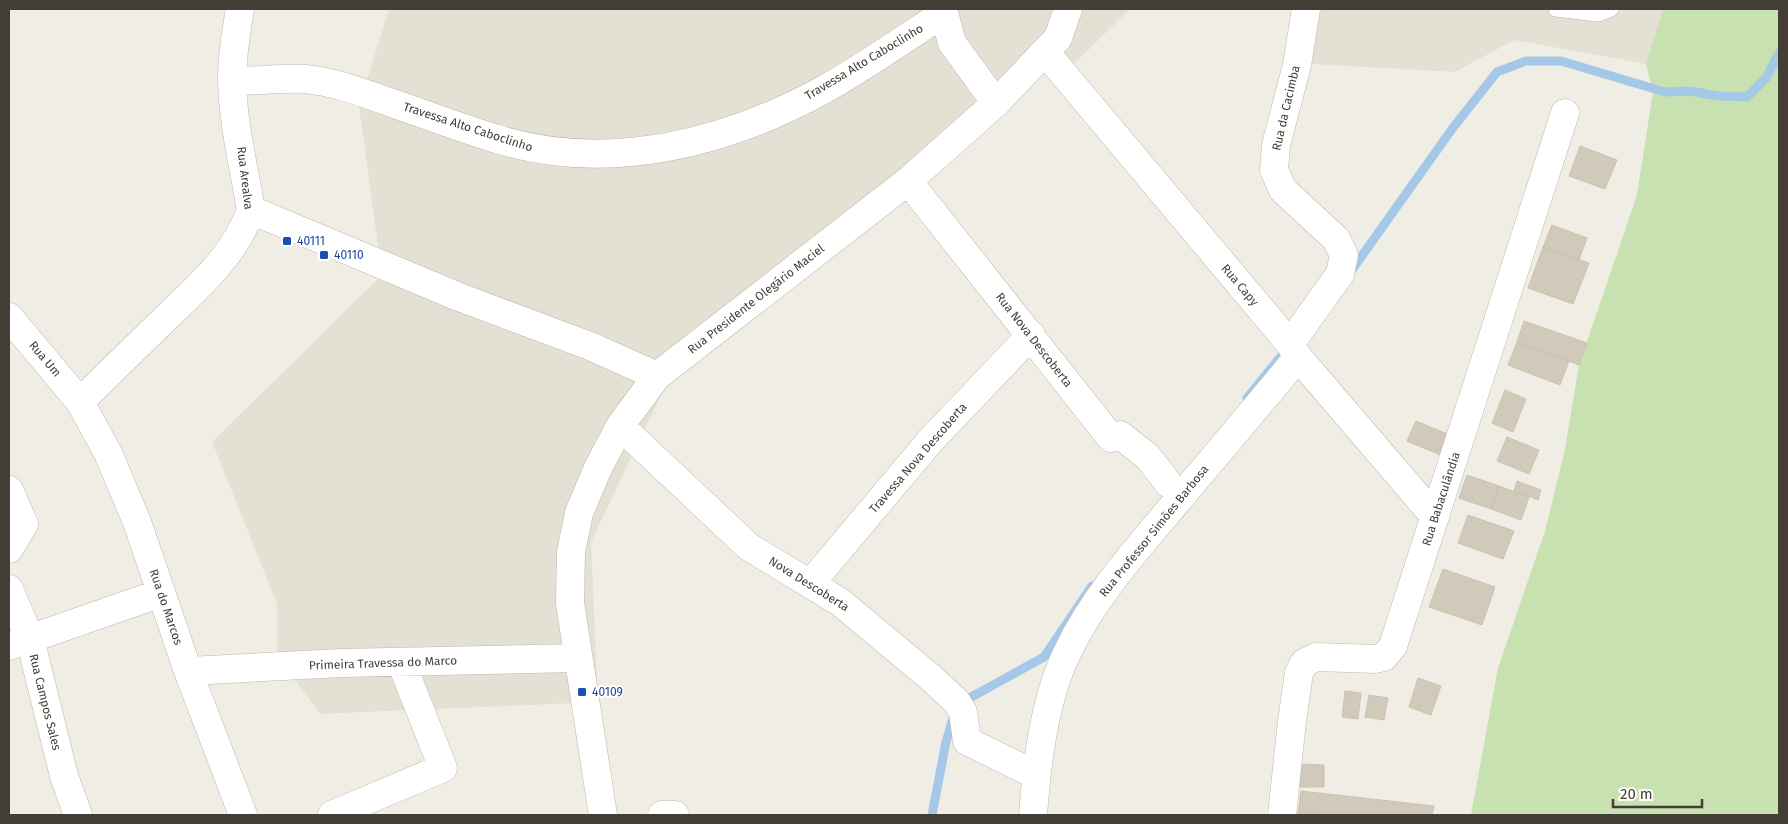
<svg xmlns="http://www.w3.org/2000/svg" width="1788" height="824" font-family="'Fira Sans',sans-serif">
<rect width="100%" height="100%" fill="#f0eee4"/>
<path fill="#e4e0d3" d="M 389,9 L 1127,9 L 1128,11 L 1074,64 L 1056,44 L 935,158 L 664,389 L 591,542 L 598,702 L 320,714 L 277,655 L 277,604 L 212,442 L 382,275 L 359,106 Z
M 1320,9 L 1663,9 L 1646,64 L 1514,40 L 1455,72 L 1312,64 Z"/>
<path fill="#c8e1b1" d="M 1663,9 L 1779,9 L 1779,815 L 1471,815 L 1498,668 L 1545,531 L 1564,454 L 1579,365 L 1637,195 L 1653,92 L 1646,64 Z"/>
<g fill="none" stroke-linecap="round" stroke-linejoin="round">
<path stroke="#a6c8e8" stroke-width="9" d="M 1349,274 L 1452,129 L 1497,72 L 1526,61 L 1561,61 L 1665,92 L 1690,91 L 1718,96 L 1747,97 L 1766,78 L 1779,53
M 1247,398 L 1282,355
M 962,705 L 966,700 L 1044,657 L 1092,586
M 932,815 L 946,742 L 954,715"/>
</g>
<path fill="#d1cabb" stroke="#cbc2af" d="M 1580,146 L 1617,160 L 1605,189 L 1569,176 Z
M 1552,225 L 1587,238 L 1579,260 L 1543,247 Z
M 1543,247 L 1589,263 L 1573,304 L 1528,288 Z
M 1524,321 L 1587,343 L 1579,365 L 1517,342 Z
M 1517,342 L 1569,361 L 1560,385 L 1508,365 Z
M 1505,390 L 1526,399 L 1513,432 L 1492,423 Z
M 1416,421 L 1452,436 L 1443,456 L 1407,441 Z
M 1507,437 L 1539,450 L 1529,474 L 1497,461 Z
M 1467,475 L 1499,486 L 1491,509 L 1459,498 Z
M 1517,481 L 1541,490 L 1538,500 L 1514,491 Z
M 1499,486 L 1529,497 L 1521,520 L 1491,509 Z
M 1468,515 L 1514,531 L 1503,559 L 1458,543 Z
M 1443,569 L 1495,587 L 1482,625 L 1429,607 Z
M 1418,678 L 1441,686 L 1431,715 L 1409,707 Z
M 1345,691 L 1361,693 L 1358,719 L 1342,717 Z
M 1369,695 L 1388,698 L 1384,720 L 1365,717 Z
M 1299,764 L 1324,765 L 1324,787 L 1298,787 Z
M 1301,791 L 1434,806 L 1432,815 L 1298,814 Z"/>
<g fill="none" stroke-linecap="round" stroke-linejoin="round">
<g stroke="#beb8ab" stroke-width="16">
<path id="lane" d="M 1556,9 L 1598,14 L 1611,9"/>
</g>
<g stroke="#beb8ab" stroke-width="29">
<path id="street" d="M 943,9 L 952,43 L 996,103
M 1046,53 L 1290,344 L 1298,357 L 1435,517
M 232,81 C 256,81 281,78 305,79 C 335,82 364,93 392,103 C 427,115 461,128 497,139 C 608,173 725,144 825,89 C 866,66 904,39 944,13
M 908,181 L 1111,438 L 1120,435 L 1148,457 L 1168,483
M 251,210 L 459,297 L 590,346 L 657,376
M 9,317 L 80,402 L 108,453 L 137,522 L 188,671 L 243,815
M 1290,344 L 1340,274 L 1344,255 L 1336,239 L 1283,190 L 1274,170 L 1276,145 L 1297,65 L 1306,9
M 80,402 C 109,373 138,345 167,317 C 200,285 235,255 251,210 C 244,168 233,124 232,81 C 232,56 236,33 240,9
M 620,426 L 749,547 L 840,602 L 930,677 L 956,701 L 963,712 L 967,741 L 1036,775
M 9,490 L 24,524 L 9,549
M 810,584 L 931,440 L 1031,335
M 9,589 L 30,639 L 64,776 L 78,815
M 9,646 L 161,593
M 188,671 L 342,663 L 578,658
M 332,815 L 443,768 L 401,662
M 603,815 L 570,603 L 571,552 L 579,513 L 598,468 L 620,426 L 657,376 L 908,181 L 996,103 L 1058,38 L 1068,9
M 662,815 L 675,815
M 1033,815 C 1037,762 1044,701 1067,653 C 1093,598 1135,551 1174,505 C 1215,456 1257,407 1298,357
M 1282,815 L 1292,721 L 1299,673 L 1304,663 L 1316,657 L 1376,659 L 1384,657 L 1393,646 L 1565,113"/>
</g>
<use href="#lane" stroke="#fff" stroke-width="15"/>
<use href="#street" stroke="#fff" stroke-width="28"/>
</g>
<g fill="#1a4fb4" stroke="#fff" stroke-width="2">
<rect x="282" y="236" width="10" height="10" rx="2.5"/>
<rect x="319" y="250" width="10" height="10" rx="2.5"/>
<rect x="577" y="687" width="10" height="10" rx="2.5"/>
</g>
<g text-anchor="middle" stroke-width="4" stroke-linejoin="round" paint-order="stroke">
<g font-size="12" fill="#423e35" stroke="#fff">
<text transform="translate(864 62) rotate(-31)" y="4">Travessa Alto Caboclinho</text>
<text transform="translate(1286 108) rotate(-77)" y="4">Rua da Cacimba</text>
<text transform="translate(468 127) rotate(18)" y="4">Travessa Alto Caboclinho</text>
<text transform="translate(245 178) rotate(83)" y="4">Rua Arealva</text>
<text transform="translate(1240 285) rotate(50)" y="4">Rua Capy</text>
<text transform="translate(756 299) rotate(-38)" y="4">Rua Presidente Olegário Maciel</text>
<text transform="translate(1034 340) rotate(52)" y="4">Rua Nova Descoberta</text>
<text transform="translate(45 359) rotate(50)" y="4">Rua Um</text>
<text transform="translate(918 458) rotate(-49)" y="4">Travessa Nova Descoberta</text>
<text transform="translate(1441 499) rotate(-72)" y="4">Rua Babaculândia</text>
<text transform="translate(1154 531) rotate(-51)" y="4">Rua Professor Simões Barbosa</text>
<text transform="translate(809 584) rotate(32)" y="4">Nova Descoberta</text>
<text transform="translate(166 607) rotate(71)" y="4">Rua do Marcos</text>
<text transform="translate(383 663) rotate(-2)" y="4">Primeira Travessa do Marco</text>
<text transform="translate(45 702) rotate(76)" y="4">Rua Campos Sales</text>
</g>
<g font-size="12" fill="#164399" stroke="#fff" text-anchor="start">
<text x="297" y="245">40111</text>
<text x="334" y="259">40110</text>
<text x="592" y="696">40109</text>
</g>
</g>
<rect width="1788" height="824" fill="none" stroke="#423e35" stroke-width="20"/>
<path d="M1613 799v8h89v-8" fill="none" stroke="#423e35" stroke-width="2.5"/>
<text x="1620" y="799" font-size="15" fill="#423e35" stroke="#ffffff" stroke-width="4" paint-order="stroke">20 m</text>
</svg>
